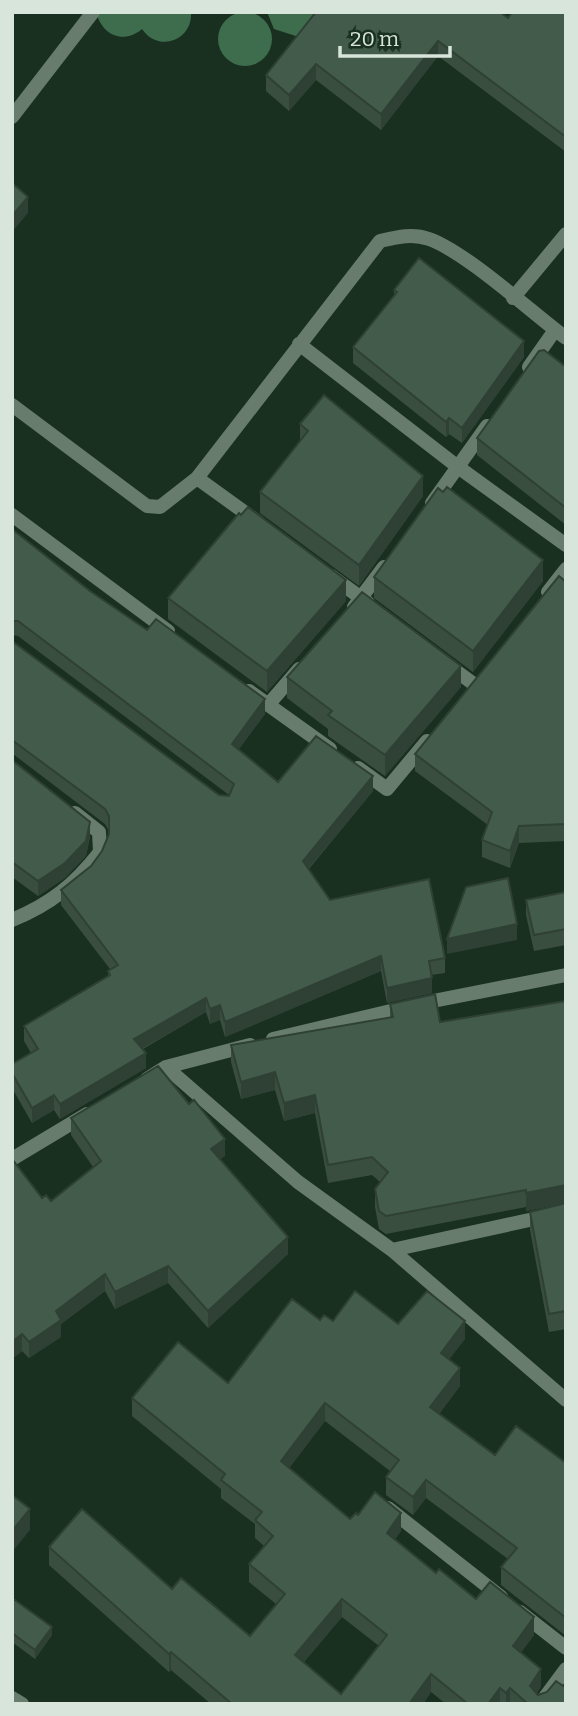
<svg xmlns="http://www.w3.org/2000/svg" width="578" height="1716" font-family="Bitter,serif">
<rect width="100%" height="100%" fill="#193020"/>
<path fill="#3e6d4d" d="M 96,12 L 191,12 C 193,41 158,53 142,29 C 123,45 102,35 96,12 Z
M 267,12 L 320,12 L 299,37 L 274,29 Z
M218 39a27 27 0 1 1 54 0a27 27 0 1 1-54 0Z"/>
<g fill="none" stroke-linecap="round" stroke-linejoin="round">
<path stroke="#687c6d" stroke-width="14" d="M 12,920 C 51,904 74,885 100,852 L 99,832 L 75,813"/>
<path stroke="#687c6d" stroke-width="14" d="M 12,117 L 93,12
M 513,298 L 566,234
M 299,344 L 458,467 L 566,545
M 529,367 L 555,330
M 12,405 L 147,506 L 160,507 L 197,478 L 380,241 C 397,237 412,233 429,239 C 466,252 531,312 566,338
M 197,478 L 258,522
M 432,503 L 487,426
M 12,515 L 168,631
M 331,576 L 368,603
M 548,592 L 566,569
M 354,607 L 384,567
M 448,665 L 475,685
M 249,691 L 330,749
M 268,705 L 299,669
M 358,768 L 387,789 L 427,741
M 273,1039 L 433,1001 L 566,975
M 166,1067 L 298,1182 L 392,1250 L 566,1400
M 147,1079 L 166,1067 L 250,1045
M 12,1159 L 87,1114
M 392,1250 L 566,1212
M 388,1508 L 501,1597
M 520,1612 L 566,1648
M 12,1698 L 22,1704
M 540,1704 L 566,1669"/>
</g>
<path fill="#3a4e40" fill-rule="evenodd" d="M 566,12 L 566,152 L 438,56 L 381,130 L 316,80 L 289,111 L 266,91 L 266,75 L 508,18 Z
M 394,290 L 524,357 L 462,443 L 449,434 L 446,437 L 353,363 L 353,347 L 394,296 Z
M 566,367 L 566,525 L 477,455 L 477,438 Z
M 300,424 L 423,496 L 359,586 L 260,513 L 260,492 L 300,441 Z
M 12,529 L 90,591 L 265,714 L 239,749 L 278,782 L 373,791 L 309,869 L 330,900 L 445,958 L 445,973 L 431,975 L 432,993 L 387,1003 L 381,971 L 225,1037 L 220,1020 L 210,1024 L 206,1012 L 143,1049 L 146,1068 L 60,1119 L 54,1110 L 32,1123 L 12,1088 L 12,1064 L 31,1053 L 24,1041 L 24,1026 L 108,977 L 108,971 L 110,969 L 61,905 L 61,890 L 91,866 L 102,851 L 109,834 L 109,831 L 105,824 L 13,754 L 12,641 L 219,795 L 229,795 L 18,636 L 12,635 Z
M 374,577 L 543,581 L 473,672 L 374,598 Z
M 566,582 L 566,841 L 519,843 L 510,868 L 482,857 L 482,840 L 488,825 L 415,771 L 415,754 Z
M 168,598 L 346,601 L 267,692 L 168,619 Z
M 287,677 L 461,687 L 385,776 L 328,736 L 328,729 L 287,698 Z
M 12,760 L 90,837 L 86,856 L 65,878 L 38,896 L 12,877 Z
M 566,892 L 566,945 L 534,951 L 526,915 L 526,900 Z
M 566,1001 L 566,1203 L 526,1211 L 526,1207 L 386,1234 L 379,1229 L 375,1207 L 375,1189 L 380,1182 L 372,1175 L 328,1183 L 315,1113 L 284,1121 L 275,1090 L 241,1099 L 231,1062 L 231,1045 L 390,1018 L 390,1004 L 440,1022 Z
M 71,1118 L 225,1156 L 220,1159 L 288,1254 L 208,1328 L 168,1283 L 115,1309 L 105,1291 L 61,1324 L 61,1337 L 29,1358 L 22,1351 L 12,1359 L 12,1159 L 42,1198 L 51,1201 L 93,1167 L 71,1135 Z
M 566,1203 L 566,1329 L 549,1332 L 530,1230 L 530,1212 Z
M 320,1320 L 398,1324 L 465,1339 L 449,1359 L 460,1386 L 439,1414 L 495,1455 L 566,1463 L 566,1636 L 501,1585 L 501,1567 L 508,1559 L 426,1498 L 413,1515 L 386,1495 L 386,1477 L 390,1471 L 325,1421 L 289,1468 L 350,1519 L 358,1515 L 401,1531 L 395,1539 L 436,1573 L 534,1635 L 521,1652 L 541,1686 L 537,1693 L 538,1695 L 566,1704 L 446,1704 L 431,1692 L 423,1704 L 211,1704 L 171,1670 L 169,1672 L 49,1565 L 49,1547 L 172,1589 L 250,1636 L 276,1604 L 249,1582 L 249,1564 L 264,1546 L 255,1538 L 255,1524 L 221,1498 L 221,1489 L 132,1416 L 132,1398 L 228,1383 ZM 342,1617 L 379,1646 L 341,1694 L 304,1662 Z
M 12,1598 L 52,1635 L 35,1659 L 12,1642 Z"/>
<path fill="#2f4034" d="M 438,41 L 438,56 L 381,130 L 381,114 Z
M 316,64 L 316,80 L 289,111 L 289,95 Z
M 28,197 L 28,213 L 12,232 L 12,216 Z
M 524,341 L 524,357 L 462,443 L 462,428 Z
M 449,418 L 449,434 L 446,437 L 446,422 Z
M 423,476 L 423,496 L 359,586 L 359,565 Z
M 543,560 L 543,581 L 473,672 L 473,651 Z
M 346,580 L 346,601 L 267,692 L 267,671 Z
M 461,666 L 461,687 L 385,776 L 385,755 Z
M 265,699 L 265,714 L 232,758 L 232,744 Z
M 373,776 L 373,791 L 303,875 L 303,861 Z
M 90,822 L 90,837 L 86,856 L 65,878 L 38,896 L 38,881 Z
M 519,826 L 519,843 L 510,868 L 510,851 Z
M 517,924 L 517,940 L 447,954 L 447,939 Z
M 381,956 L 381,971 L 225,1037 L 225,1022 Z
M 432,978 L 432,993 L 387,1003 L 387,988 Z
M 206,998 L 206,1012 L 134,1053 L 134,1039 Z
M 220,1005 L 220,1020 L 210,1024 L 210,1009 Z
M 146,1053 L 146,1068 L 60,1119 L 60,1104 Z
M 275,1072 L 275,1090 L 241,1099 L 241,1082 Z
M 54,1095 L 54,1110 L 32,1123 L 32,1108 Z
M 315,1095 L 315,1113 L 284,1121 L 284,1103 Z
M 225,1139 L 225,1156 L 211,1166 L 211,1149 Z
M 564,1185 L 564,1203 L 526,1211 L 526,1193 Z
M 288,1237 L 288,1254 L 208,1328 L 208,1311 Z
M 168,1266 L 168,1283 L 115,1309 L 115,1292 Z
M 105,1274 L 105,1291 L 61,1324 L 61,1337 L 29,1358 L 29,1342 L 56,1311 Z
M 465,1321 L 465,1339 L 441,1370 L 441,1353 Z
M 22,1334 L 22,1351 L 12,1359 L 12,1342 Z
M 460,1368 L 460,1386 L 430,1425 L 430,1407 Z
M 325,1403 L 325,1421 L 281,1479 L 281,1461 Z
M 426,1480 L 426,1498 L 413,1515 L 413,1497 Z
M 30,1509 L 30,1530 L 12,1552 L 12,1531 Z
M 401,1513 L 401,1531 L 387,1551 L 387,1533 Z
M 342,1599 L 342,1617 L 295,1672 L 295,1655 Z
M 534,1617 L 534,1635 L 513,1664 L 513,1646 Z
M 52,1627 L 52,1635 L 35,1659 L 35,1650 Z
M 171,1652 L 171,1670 L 169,1672 L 169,1654 Z
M 541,1669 L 541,1686 L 530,1704 L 530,1686 Z
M 431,1674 L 431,1692 L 423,1704 L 409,1704 Z
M 500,1688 L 500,1704 L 488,1704 Z
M 510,1688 L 510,1704 L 506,1704 L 506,1693 Z"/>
<path fill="#435b4a" stroke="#2f4034" stroke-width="2" fill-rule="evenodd" d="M 316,12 L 500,12 L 508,18 L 512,12 L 566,12 L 566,137 L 438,41 L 381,114 L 316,64 L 289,95 L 266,75 Z
M 12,183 L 28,197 L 12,216 Z
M 419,258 L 524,341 L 462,428 L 449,418 L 446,422 L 353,347 L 397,292 L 394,290 Z
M 544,350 L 566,367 L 566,508 L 477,438 L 539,351 Z
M 324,395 L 423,476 L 359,565 L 260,492 L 308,431 L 300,424 Z
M 447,487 L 543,560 L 473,651 L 374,577 L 438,488 L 443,492 Z
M 248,507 L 346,580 L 267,671 L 168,598 L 239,513 L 241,515 Z
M 12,529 L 90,591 L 147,630 L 156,619 L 265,699 L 232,744 L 278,782 L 316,736 L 373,776 L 303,861 L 330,900 L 429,879 L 445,958 L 429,961 L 432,978 L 387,988 L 381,956 L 225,1022 L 220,1005 L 210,1009 L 206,998 L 134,1039 L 146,1053 L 60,1104 L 54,1095 L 32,1108 L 12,1073 L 12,1064 L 38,1049 L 24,1026 L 110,975 L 108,971 L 118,965 L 61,890 L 91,866 L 102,851 L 109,834 L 109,816 L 105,809 L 12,740 L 12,641 L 219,795 L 229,796 L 234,784 L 18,621 L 12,621 Z
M 559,576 L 566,582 L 566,824 L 519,826 L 510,851 L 482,840 L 492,812 L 415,754 Z
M 362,592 L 461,666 L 385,755 L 328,715 L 332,711 L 287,677 Z
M 12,760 L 90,822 L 86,841 L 65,863 L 38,881 L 12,862 Z
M 508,878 L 517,924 L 447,939 L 466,887 Z
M 566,892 L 566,929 L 534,935 L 526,900 Z
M 435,994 L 440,1022 L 566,1001 L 566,1185 L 526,1193 L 526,1190 L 386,1216 L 379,1211 L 375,1189 L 388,1172 L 372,1157 L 328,1165 L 315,1095 L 284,1103 L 275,1072 L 241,1082 L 231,1045 L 393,1017 L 390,1004 Z
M 158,1066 L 189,1104 L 194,1100 L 225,1139 L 211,1149 L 288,1237 L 208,1311 L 168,1266 L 115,1292 L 105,1274 L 56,1311 L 61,1320 L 29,1342 L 22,1334 L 12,1342 L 12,1159 L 42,1198 L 46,1195 L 51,1201 L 101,1161 L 71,1118 Z
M 566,1203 L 566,1311 L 549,1314 L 530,1212 Z
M 355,1291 L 398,1324 L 427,1291 L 465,1321 L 441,1353 L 460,1368 L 430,1407 L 495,1455 L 516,1426 L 566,1463 L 566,1618 L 501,1567 L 517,1548 L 426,1480 L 413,1497 L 386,1477 L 399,1460 L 325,1403 L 281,1461 L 350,1519 L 356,1513 L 358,1515 L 375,1492 L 401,1513 L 387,1533 L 436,1573 L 439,1569 L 476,1599 L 490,1582 L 534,1617 L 513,1646 L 541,1669 L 530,1686 L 538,1695 L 547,1692 L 556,1681 L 566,1688 L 566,1704 L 528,1704 L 510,1688 L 506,1693 L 500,1688 L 488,1704 L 468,1704 L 431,1674 L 409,1704 L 232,1704 L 171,1652 L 169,1654 L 49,1547 L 82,1509 L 172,1589 L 181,1578 L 250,1636 L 285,1594 L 249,1564 L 273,1536 L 255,1520 L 262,1512 L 221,1480 L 225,1474 L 132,1398 L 178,1342 L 228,1383 L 292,1299 L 320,1320 L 324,1315 L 333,1321 ZM 342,1599 L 387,1635 L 341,1694 L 295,1655 Z
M 12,1495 L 30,1509 L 12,1531 Z
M 12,1598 L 52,1627 L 35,1650 L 12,1633 Z"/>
<rect width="578" height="1716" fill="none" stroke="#d8e5db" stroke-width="28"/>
<path d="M340 46v10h110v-10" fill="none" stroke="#d8e5db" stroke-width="3.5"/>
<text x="350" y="46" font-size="21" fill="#d8e5db" stroke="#193020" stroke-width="5" paint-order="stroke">20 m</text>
</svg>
